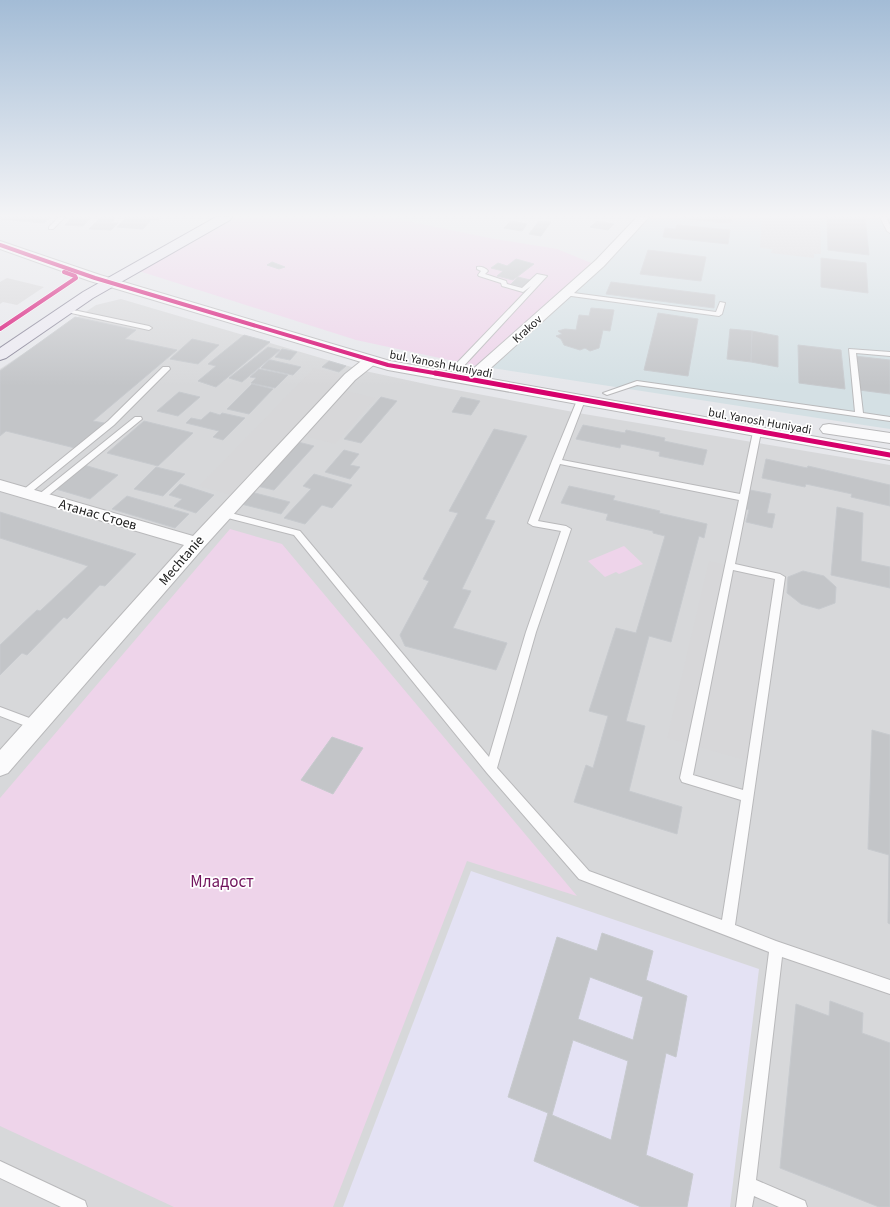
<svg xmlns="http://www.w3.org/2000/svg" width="890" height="1207" font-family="'Source Sans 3',sans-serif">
<rect width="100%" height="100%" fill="#e6e7eb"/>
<path fill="#d7d8da" d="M 121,299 L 365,371 L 435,386 L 584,414 L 890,465 L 890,1207 L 0,1207 L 0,369 L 96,305 Z"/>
<path fill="#d4e0e4" d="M 648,217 L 890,217 L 890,429 L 492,368 L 609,262 Z"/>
<path fill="#e4e2f4" d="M 471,871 L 759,969 L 730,1207 L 343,1207 Z"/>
<path fill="#eed4ea" d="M 238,217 L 388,217 L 489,238 L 557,249 L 594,264 L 477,366 L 356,340 L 139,271 Z
M 230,529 L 282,544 L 577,896 L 467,861 L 333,1207 L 174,1207 L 0,1126 L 0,798 Z
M 624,546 L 643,564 L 619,574 L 616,572 L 605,577 L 588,561 Z"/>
<path fill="#d7d7d9" d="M 762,217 L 820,217 L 821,254 L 814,254 L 814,258 L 771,253 L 772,249 L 760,248 Z
M 7,278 L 44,287 L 17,305 L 3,302 L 0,304 L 0,282 Z
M 314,368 L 350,377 L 238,497 L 199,486 Z
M 343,390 L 376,398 L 335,444 L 301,435 Z
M 709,561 L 780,577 L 752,762 L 667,738 Z"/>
<path fill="#c3c5c8" stroke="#c7cace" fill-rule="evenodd" d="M 0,217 L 51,217 L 44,223 L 0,219 Z
M 72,217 L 91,217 L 83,226 L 65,225 Z
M 101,217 L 116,217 L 111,223 L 118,223 L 111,230 L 89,229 Z
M 123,217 L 160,217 L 158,220 L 152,219 L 143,229 L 117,227 L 125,219 Z
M 732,217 L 731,222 L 726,222 L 726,223 L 678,218 Z
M 827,217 L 865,217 L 869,255 L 828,250 Z
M 511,221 L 527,224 L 522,231 L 504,228 Z
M 539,221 L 551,222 L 541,236 L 529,234 Z
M 597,221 L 614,224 L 608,230 L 590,227 Z
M 677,225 L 730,230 L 728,244 L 663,237 L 665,228 L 676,229 Z
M 648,250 L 706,257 L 701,281 L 640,274 Z
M 821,258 L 866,263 L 868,293 L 821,287 Z
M 516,259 L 534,264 L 513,280 L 497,276 L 503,271 L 491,268 L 498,263 L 507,266 Z
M 272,262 L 285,267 L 279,269 L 267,265 Z
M 518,277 L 530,280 L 523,287 L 511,284 Z
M 611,282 L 715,295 L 714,308 L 606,294 Z
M 591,308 L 614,310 L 610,331 L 603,330 L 599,348 L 590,351 L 585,348 L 580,350 L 564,345 L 561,339 L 556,336 L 562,334 L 558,331 L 565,329 L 576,330 L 579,315 L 589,316 Z
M 658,313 L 698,319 L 688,376 L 644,370 Z
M 75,317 L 136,330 L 125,339 L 177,350 L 93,421 L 104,423 L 75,448 L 6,431 L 0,436 L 0,371 Z
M 730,329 L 752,331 L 751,362 L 727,359 Z
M 752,331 L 778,336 L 778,367 L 751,362 Z
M 244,335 L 270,342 L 216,387 L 198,381 L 216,366 L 208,364 Z
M 192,339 L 219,345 L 198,364 L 170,359 Z
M 798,345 L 841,350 L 845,389 L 799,383 Z
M 268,347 L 280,350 L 242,382 L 229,378 Z
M 282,349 L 297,352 L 290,360 L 275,357 Z
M 855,356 L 890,360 L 890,394 L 859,390 Z
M 269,360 L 271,360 L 301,367 L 293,375 L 261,368 Z
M 329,361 L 346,366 L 339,372 L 322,367 Z
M 259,369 L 288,375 L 275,388 L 251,383 L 256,378 L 250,377 Z
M 252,384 L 273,389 L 249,414 L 227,409 Z
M 179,392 L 200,397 L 178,416 L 157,411 Z
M 381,397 L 397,401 L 361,443 L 344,439 Z
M 461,397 L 480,401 L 471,415 L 452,412 Z
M 210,412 L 220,415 L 222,413 L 245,418 L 223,440 L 213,437 L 219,431 L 186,423 L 191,418 L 201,420 Z
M 144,421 L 193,433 L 158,466 L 107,453 Z
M 583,425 L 625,433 L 626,430 L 665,438 L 664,441 L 707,450 L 703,465 L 659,456 L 660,452 L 621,444 L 620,448 L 576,439 Z
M 494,429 L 527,436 L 485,519 L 495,521 L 462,589 L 471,591 L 453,628 L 507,643 L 496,670 L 405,646 L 400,635 L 429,581 L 423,579 L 458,513 L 449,511 Z
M 298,442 L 314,446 L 274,490 L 257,486 Z
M 344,450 L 359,454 L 350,465 L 360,467 L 350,479 L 325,472 Z
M 766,459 L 807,468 L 808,466 L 890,485 L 890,506 L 851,497 L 852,494 L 806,484 L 805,487 L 762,478 Z
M 84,465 L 118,475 L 90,499 L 56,489 Z
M 156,467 L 185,474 L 163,496 L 134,489 Z
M 314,474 L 352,485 L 332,508 L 322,505 L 305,524 L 284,518 L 311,489 L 303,486 Z
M 180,484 L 214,495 L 196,513 L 174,506 L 182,499 L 169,495 Z
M 569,486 L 615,496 L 613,500 L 660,511 L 659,513 L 707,524 L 704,538 L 699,536 L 671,642 L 649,636 L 626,721 L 645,726 L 629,791 L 682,807 L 677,834 L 574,802 L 586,765 L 593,768 L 608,716 L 589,711 L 616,628 L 636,633 L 665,536 L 653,533 L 653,531 L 606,520 L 608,514 L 561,503 Z
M 750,490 L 771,494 L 767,513 L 775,514 L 772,528 L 746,522 L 749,510 L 746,509 Z
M 251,492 L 290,502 L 281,514 L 241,504 Z
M 127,496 L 189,514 L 175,528 L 112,509 Z
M 837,507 L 863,513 L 861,561 L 890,567 L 890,588 L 831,575 Z
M 0,512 L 136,554 L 105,586 L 100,585 L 67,619 L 64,617 L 27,655 L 22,653 L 0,675 L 0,645 L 37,610 L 40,611 L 88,566 L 0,538 Z
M 803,571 L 824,576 L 836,587 L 835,603 L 819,609 L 801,604 L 787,593 L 788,577 Z
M 872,730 L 890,735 L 890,924 L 888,923 L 889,855 L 868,849 Z
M 332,737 L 363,748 L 333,794 L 301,780 Z
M 602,933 L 653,951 L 646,980 L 687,996 L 676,1057 L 666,1053 L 646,1155 L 693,1174 L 687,1207 L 641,1207 L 534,1161 L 548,1113 L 508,1097 L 557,937 L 597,951 ZM 590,977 L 643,997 L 633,1040 L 578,1019 ZM 573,1040 L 628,1061 L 611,1140 L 552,1115 Z
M 830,1001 L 863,1013 L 862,1033 L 890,1043 L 890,1207 L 879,1207 L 780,1168 L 796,1004 L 829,1016 Z"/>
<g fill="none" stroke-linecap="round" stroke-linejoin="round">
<g stroke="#b9b9bb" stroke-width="2">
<path id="service" d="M 59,217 L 65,217 L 53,229 L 49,229 L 49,227 Z
M 880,217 L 886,217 L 890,225 L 890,233 L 887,231 Z
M 477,267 C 481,266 486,268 488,271 L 485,274 L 506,281 L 507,284 L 522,288 L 537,274 L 547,276 L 460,370 L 457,370 L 453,368 L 454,366 L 531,286 L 523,292 L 502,286 L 501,283 L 479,276 L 478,275 L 481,271 L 477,269 Z
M 566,292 L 716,312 L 720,302 L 725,303 L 722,314 L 719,316 L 564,295 L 564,293 Z
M 64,308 L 149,326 L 152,328 L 149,330 L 62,311 L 62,309 Z
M 849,349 L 890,352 L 890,356 L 856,353 L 863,413 L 890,417 L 890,421 L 637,385 L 607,395 L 603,393 L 637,381 L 855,412 Z
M 163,367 L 169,367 L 170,369 L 114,425 L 29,494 L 23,494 L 22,492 L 23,490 L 108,421 Z
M 578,398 L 581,398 L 585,400 L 562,460 L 740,494 L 753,432 L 757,430 L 761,432 L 735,564 L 780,574 L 785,577 L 735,925 L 776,941 L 890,980 L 890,994 L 782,957 L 756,1180 L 805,1201 L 807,1207 L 779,1207 L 754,1196 L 752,1207 L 736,1207 L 769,952 L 579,879 L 487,773 L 294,535 L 220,516 L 219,514 L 223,511 L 300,531 L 489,757 L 526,632 L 561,531 L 533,526 L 528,523 L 552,461 ZM 560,464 L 739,500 L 680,778 L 682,782 L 741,800 L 722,920 L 589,871 L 497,768 L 536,632 L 571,529 L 566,526 L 538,521 ZM 733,570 L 775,579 L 743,790 L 693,775 Z
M 135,417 L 141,417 L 142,419 L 44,499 L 38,499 L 37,497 L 38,495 Z
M 0,707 L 40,722 L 42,725 L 40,728 L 36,730 L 0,716 Z
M 0,1161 L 85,1201 L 87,1207 L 61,1207 L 0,1178 Z"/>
</g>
<g stroke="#b9b9bb" stroke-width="2">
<path id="minor" d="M 637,217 L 649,217 L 604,266 L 483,375 L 478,376 L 473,375 L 471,372 L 473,369 L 596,260 Z
M 370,357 L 375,358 L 377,361 L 375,364 L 355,380 L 204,547 L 8,773 L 0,776 L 0,750 L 184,545 L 0,491 L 0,480 L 193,536 L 345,374 L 365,358 Z"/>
</g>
<g stroke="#b9b9bb" stroke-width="2">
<path id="tertiary" d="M 0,241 L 100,275 L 390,361 L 890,450 L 890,460 L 388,370 L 90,281 L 0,249 Z
M 829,424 L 890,433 L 890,443 L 823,433 L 820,429 L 823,425 Z"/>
</g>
<g stroke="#848094" stroke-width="2">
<path id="secondary" d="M 216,217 L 232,217 L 230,220 L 93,298 L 6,358 L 0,360 L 0,348 L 83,292 Z"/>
</g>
<use href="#service" fill="#fbfbfc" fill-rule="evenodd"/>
<use href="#minor" fill="#fbfbfc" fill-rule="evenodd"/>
<use href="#tertiary" fill="#fbfbfc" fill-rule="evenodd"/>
<use href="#secondary" fill="#eceaf2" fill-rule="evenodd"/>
<g stroke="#fff" stroke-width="5.5">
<path id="cycleway-far1" d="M 0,245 L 95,278 L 388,365 L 440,374
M 0,329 L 76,278 L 75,276 L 64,272"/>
</g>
<g stroke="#fff" stroke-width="7">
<path id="cycleway" d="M 435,373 L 890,455"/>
</g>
<use href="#cycleway-far1" stroke="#d6006c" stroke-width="4"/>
<use href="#cycleway" stroke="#d6006c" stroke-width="5"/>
</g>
<linearGradient id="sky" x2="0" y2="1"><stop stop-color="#a3bcd6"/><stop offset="0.56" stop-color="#f4f4f6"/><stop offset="1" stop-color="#f4f4f6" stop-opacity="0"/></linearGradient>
<rect width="890" height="386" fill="url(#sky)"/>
<g text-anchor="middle" stroke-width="3.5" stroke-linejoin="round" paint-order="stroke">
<g font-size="12" fill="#1d1d1d" stroke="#fff">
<text transform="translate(527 329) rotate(-42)" y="4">Krakov</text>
<text transform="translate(441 364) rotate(11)" y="4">bul. Yanosh Huniyadi</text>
<text transform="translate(760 421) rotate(10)" y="4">bul. Yanosh Huniyadi</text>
</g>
<g font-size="14" fill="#1d1d1d" stroke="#fff">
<text transform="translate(98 514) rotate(16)" y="5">Атанас Стоев</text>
<text transform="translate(181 560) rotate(-49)" y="5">Mechtanie</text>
</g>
<g font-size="17" fill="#71155d" stroke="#fff">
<text x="222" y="887">Младост</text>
</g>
</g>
</svg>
